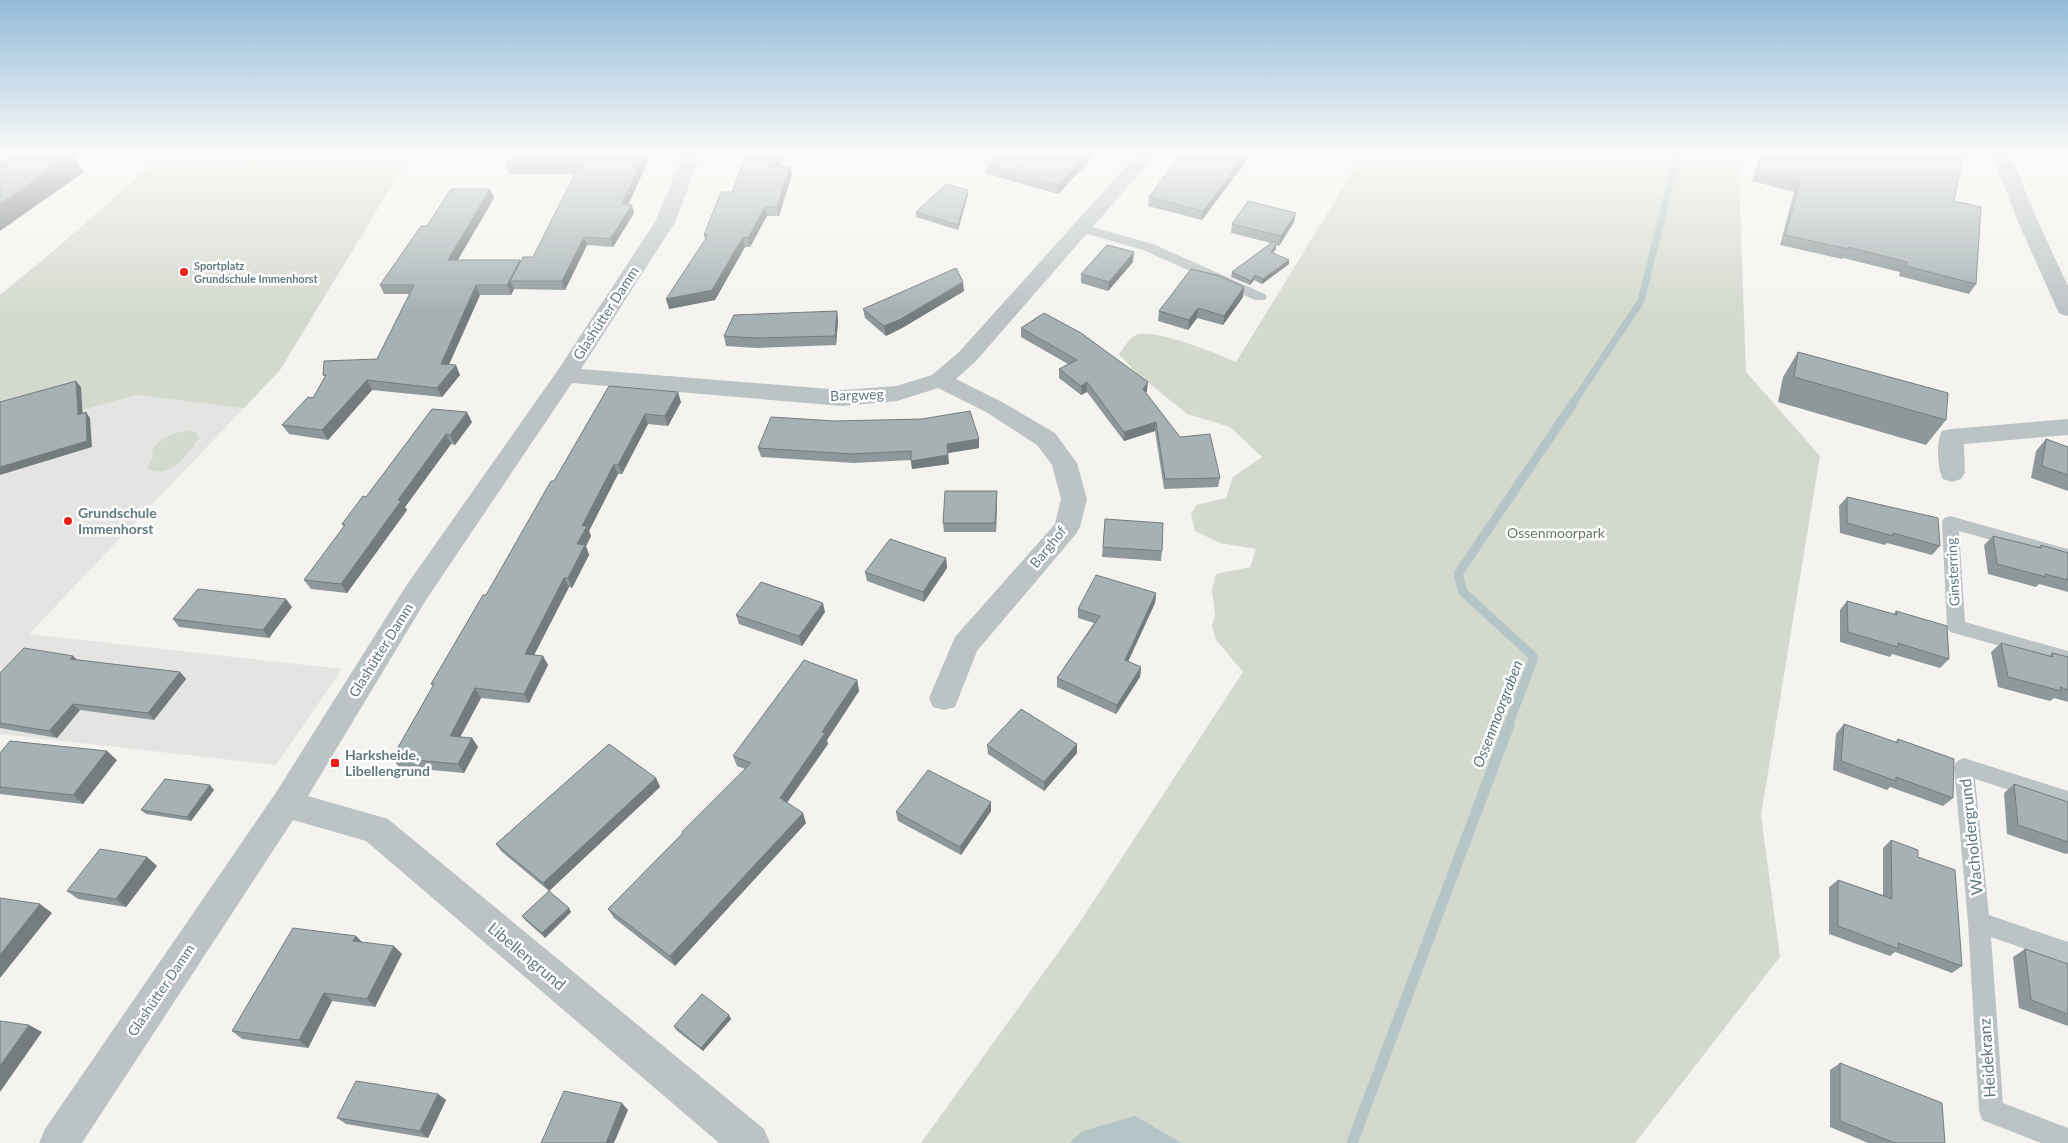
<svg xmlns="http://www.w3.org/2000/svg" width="2068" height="1143" font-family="Lato,sans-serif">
<rect width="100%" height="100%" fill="#f4f3ef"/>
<path fill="#e4e5e3" d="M 166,152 L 412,152 L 280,370 L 29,634 L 342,669 L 276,765 L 0,734 L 0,295 L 56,249 Z"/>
<path fill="#d4d9ce" d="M 166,152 L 412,152 L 280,370 L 244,408 L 136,395 L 0,433 L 0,295 L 56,249 Z
M 1365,152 L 1738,152 L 1746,372 L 1820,456 L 1761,815 L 1780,957 L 1635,1143 L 1182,1143 L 1135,1117 L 1082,1131 L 1069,1143 L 921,1143 L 1078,925 L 1243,672 L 1216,640 L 1212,626 L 1215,615 L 1212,589 L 1216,574 L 1250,567 L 1256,549 L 1220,543 L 1195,531 L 1191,514 L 1196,505 L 1226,498 L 1233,477 L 1262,457 L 1230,427 L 1187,414 L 1134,371 L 1119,354 C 1123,349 1129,339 1134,336 C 1152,326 1216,354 1236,362 Z
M 188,431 L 196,432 L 199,438 C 186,456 172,479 147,469 L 153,456 L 152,451 C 159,438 173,432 188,431 Z"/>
<path fill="#b3c5c6" d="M 1135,1116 L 1182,1143 L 1069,1143 L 1082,1131 Z"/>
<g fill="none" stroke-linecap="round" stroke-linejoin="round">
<path stroke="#b3c5c6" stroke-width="7" d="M 1573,403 L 1641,301 L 1678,152"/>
<path stroke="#b3c5c6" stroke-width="9" d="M 1508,726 L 1534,657 L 1463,592 L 1458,574 L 1574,402"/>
<path stroke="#b3c5c6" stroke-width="11" d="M 1352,1143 L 1509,725"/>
<path fill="#bcc3c5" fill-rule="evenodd" d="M 1082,224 L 1153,244 L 1265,294 L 1267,297 L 1265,300 L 1255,300 L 1143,250 L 1077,231 L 1076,228 L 1077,225 Z
M 1950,516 L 2068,549 L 2068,561 L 1959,531 L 1965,622 L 2068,651 L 2068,665 L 1950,632 L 1947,627 L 1942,522 L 1944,518 Z
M 1964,758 L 2068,791 L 2068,809 L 1975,779 L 1989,915 L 2068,942 L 2068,964 L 1991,937 L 2003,1103 L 2068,1128 L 2068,1143 L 2041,1143 L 1982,1120 L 1979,1111 L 1968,922 L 1954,767 L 1957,761 Z"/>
<path fill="#bcc3c5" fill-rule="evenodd" d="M 684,152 L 702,152 L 675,222 L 581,369 L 842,390 L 896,386 L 932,375 L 959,352 L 1139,152 L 1158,152 L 975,362 L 956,379 L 1002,402 L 1055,433 L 1077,463 L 1087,499 L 1080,527 L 1076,534 L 977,651 L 955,707 L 944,710 L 933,707 L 929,698 L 955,637 L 1055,524 L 1061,499 L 1052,465 L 1037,445 L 986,412 L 938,388 L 897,401 L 842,406 L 572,383 L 426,600 L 308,796 L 388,819 L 764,1129 L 770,1143 L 719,1143 L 366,841 L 293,820 L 82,1143 L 39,1143 L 45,1129 L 275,794 L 406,586 L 558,370 L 655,222 Z
M 1991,152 L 2009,152 L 2039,224 L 2068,286 L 2068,316 L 2060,314 L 2057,309 L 2019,224 Z
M 2068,419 L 2068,435 L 1964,444 L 1965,473 L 1961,479 L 1952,482 L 1943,479 C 1937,468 1936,442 1942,431 L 1951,429 Z"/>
</g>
<path fill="#8e989a" d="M 514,152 L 651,152 L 652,153 L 628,205 L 634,213 L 613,247 L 587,245 L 565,290 L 514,289 L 511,295 L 480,295 L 449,365 L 460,375 L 442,397 L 372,390 L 328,440 L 289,434 L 282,425 L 313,398 L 325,377 L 323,375 L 377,359 L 410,294 L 384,294 L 380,285 L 427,226 L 490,189 L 494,198 L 457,260 L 521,262 L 533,257 L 575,174 L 509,174 L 506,166 Z
M 747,152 L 783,152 L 779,166 L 792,175 L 779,216 L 767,216 L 750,247 L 745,247 L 715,300 L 669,309 L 705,240 L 704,235 L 732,192 Z
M 1002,152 L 1098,152 L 1058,194 L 987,174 L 987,166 Z
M 1183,152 L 1253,152 L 1202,220 L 1148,206 L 1149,197 Z
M 1761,152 L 1964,152 L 1954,201 L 1976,284 L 1969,294 L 1899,276 L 1900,272 L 1843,258 L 1842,259 L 1780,245 L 1794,192 L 1752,181 Z
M 968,190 L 968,195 L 958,230 L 916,217 L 916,212 Z
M 1294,222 L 1279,246 L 1276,245 L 1276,249 L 1273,252 L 1289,264 L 1262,284 L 1254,280 L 1250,285 L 1231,277 L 1232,272 L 1271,243 L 1231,233 L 1232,224 Z
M 1133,262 L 1108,291 L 1081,283 L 1081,274 Z
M 1244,287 L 1243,297 L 1223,325 L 1197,318 L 1188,330 L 1158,321 L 1159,311 Z
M 964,291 L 902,328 L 886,336 L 865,318 L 863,309 Z
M 837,311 L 838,321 L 836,345 L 757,348 L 726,346 L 724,336 Z
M 1021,328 L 1147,391 L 1146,393 L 1180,437 L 1220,478 L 1218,487 L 1164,489 L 1155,431 L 1124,441 L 1087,392 L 1081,395 L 1059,378 L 1059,369 L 1068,364 L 1021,337 Z
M 1798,352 L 1946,420 L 1926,445 L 1778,402 L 1783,377 Z
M 609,386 L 681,402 L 668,426 L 648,424 L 622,474 L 618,474 L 589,531 L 591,536 L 586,546 L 589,555 L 572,588 L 569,587 L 534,655 L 543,656 L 548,665 L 529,703 L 481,698 L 460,737 L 472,738 L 478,747 L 464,773 L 399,767 L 392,758 L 433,686 L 431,684 L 486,595 L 554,481 Z
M 432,409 L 472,422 L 455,445 L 451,444 L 405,507 L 407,510 L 347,593 L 311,589 L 304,580 L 344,527 L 342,524 L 366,497 Z
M 979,439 L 979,448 L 948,453 L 949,464 L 912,469 L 911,460 L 854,463 L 761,457 L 758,448 Z
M 2046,439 L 2068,447 L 2068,491 L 2031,478 L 2036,451 Z
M 997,491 L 996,532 L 944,532 L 943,523 Z
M 1847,497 L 1940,546 L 1932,555 L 1887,543 L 1885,545 L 1840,533 L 1839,506 Z
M 1105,519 L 1162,551 L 1161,561 L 1102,557 Z
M 1993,536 L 2038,548 L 2041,545 L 2068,553 L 2068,592 L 2039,584 L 2036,587 L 1988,574 L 1984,545 Z
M 946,558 L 947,568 L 924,602 L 867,581 L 865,572 Z
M 1156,593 L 1155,603 L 1128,662 L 1141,667 L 1140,677 L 1116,714 L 1057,687 L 1057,678 L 1094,623 L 1078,618 L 1078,609 Z
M 1847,601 L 1894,614 L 1896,611 L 1949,659 L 1940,668 L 1892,654 L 1890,657 L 1840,642 L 1840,610 Z
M 292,607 L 269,638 L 179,627 L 173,619 Z
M 825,612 L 802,646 L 739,624 L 736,615 Z
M 2001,643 L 2049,656 L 2052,653 L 2068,657 L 2068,702 L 2054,698 L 2050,701 L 1998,687 L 1991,652 Z
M 73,656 L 77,660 L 180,672 L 186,679 L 154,720 L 80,710 L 57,738 L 0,728 L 0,673 Z
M 857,680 L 859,691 L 827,740 L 828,744 L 787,803 L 806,823 L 675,966 L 614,918 L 608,909 L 683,834 L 682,832 L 745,769 L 737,766 L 733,756 Z
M 1844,724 L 1895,742 L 1898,739 L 1953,798 L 1943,806 L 1890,787 L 1887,790 L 1833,770 L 1836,734 Z
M 1077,744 L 1077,753 L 1044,791 L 988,754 L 987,745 Z
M 0,753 L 117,760 L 83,804 L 0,794 Z
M 656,778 L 660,787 L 549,891 L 502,852 L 496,844 Z
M 2014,784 L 2068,802 L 2068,853 L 2066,854 L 2007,834 L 2004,793 Z
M 214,790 L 191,821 L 146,814 L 141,810 Z
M 991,811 L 961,855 L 898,821 L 896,812 Z
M 1891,840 L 1918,857 L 1962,966 L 1952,973 L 1895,952 L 1890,956 L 1829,934 L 1829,887 L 1838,880 L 1883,895 L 1883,848 Z
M 147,857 L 157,866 L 126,907 L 78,899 L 67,891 Z
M 571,912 L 545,938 L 525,920 L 522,916 Z
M 356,936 L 362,942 L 402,954 L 375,1007 L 332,1001 L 308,1048 L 242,1039 L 232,1031 Z
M 2025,949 L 2068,964 L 2068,1026 L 2019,1008 L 2013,957 Z
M 729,1015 L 731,1019 L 703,1051 L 676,1030 L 674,1026 Z
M 1840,1063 L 1945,1143 L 1868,1143 L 1830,1127 L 1830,1070 Z
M 438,1094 L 446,1100 L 428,1138 L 346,1124 L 337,1118 Z"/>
<path fill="#747c7d" d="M 646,152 L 651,152 L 652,153 L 624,213 L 622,204 Z
M 779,152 L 783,152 L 777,175 L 775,166 Z
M 1090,152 L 1098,152 L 1058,194 L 1058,185 Z
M 1247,152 L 1253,152 L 1202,220 L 1203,211 Z
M 72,154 L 84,172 L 0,231 L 0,204 Z
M 790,166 L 792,175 L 779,216 L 777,207 Z
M 490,189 L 494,198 L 452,270 L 448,260 Z
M 968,190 L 968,195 L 958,230 L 958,225 Z
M 632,205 L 634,213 L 613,247 L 610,239 Z
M 765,207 L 767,216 L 750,247 L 748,238 Z
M 1296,213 L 1294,222 L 1279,246 L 1281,236 Z
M 584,237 L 587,245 L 565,290 L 562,281 Z
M 743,237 L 745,247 L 715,300 L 669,309 L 666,299 Z
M 1276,244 L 1276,249 L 1270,256 L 1271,252 Z
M 1134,252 L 1133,262 L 1108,291 L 1109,282 Z
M 520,260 L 524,270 L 510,281 L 514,289 L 511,295 L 507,285 Z
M 1289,260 L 1289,264 L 1262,284 L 1263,279 Z
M 1255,275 L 1254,280 L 1250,285 L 1251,281 Z
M 963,282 L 964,291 L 902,328 L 886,336 L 884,326 Z
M 476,285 L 480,295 L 445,373 L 441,364 Z
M 1244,287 L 1243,297 L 1223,325 L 1224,316 Z
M 1198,308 L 1197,318 L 1188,330 L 1189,320 Z
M 837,311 L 838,321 L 836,345 L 835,336 Z
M 456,365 L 460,375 L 442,397 L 437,388 Z
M 367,380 L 372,390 L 328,440 L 322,430 Z
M 76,381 L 81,387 L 83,420 L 78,415 Z
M 1087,382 L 1087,392 L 1081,395 L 1081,386 Z
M 1148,382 L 1147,391 L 1142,399 L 1143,389 Z
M 678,392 L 681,402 L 668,426 L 665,416 Z
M 86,412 L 90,418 L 92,447 L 0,475 L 0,467 Z
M 467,412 L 472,422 L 455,445 L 450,435 Z
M 645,414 L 648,424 L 622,474 L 618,465 Z
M 1156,422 L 1155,431 L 1124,441 L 1124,432 Z
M 446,434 L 451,444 L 405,507 L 407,510 L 347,593 L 341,584 L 398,500 Z
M 979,439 L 979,448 L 948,453 L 947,444 Z
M 948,455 L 949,464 L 912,469 L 911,461 Z
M 614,464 L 618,474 L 589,531 L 591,536 L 586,546 L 589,555 L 572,588 L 568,578 L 582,526 Z
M 997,491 L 997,501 L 996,532 L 995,523 Z
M 946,558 L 947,568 L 924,602 L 923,592 Z
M 564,578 L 569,587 L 530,663 L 525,654 Z
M 1156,593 L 1155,603 L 1124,670 L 1125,660 Z
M 286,599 L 292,607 L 269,638 L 263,630 Z
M 823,603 L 825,612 L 802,646 L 799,636 Z
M 73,656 L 79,662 L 70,659 Z
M 543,656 L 548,665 L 529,703 L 524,694 Z
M 1141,667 L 1140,677 L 1116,714 L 1117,705 Z
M 180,672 L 186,679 L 154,720 L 148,713 Z
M 857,680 L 859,691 L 827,740 L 828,744 L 783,808 L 780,798 L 822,732 Z
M 475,688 L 481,698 L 456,745 L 450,736 Z
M 73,704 L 80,710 L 57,738 L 49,731 Z
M 472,738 L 478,747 L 464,773 L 458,764 Z
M 1077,744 L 1077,753 L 1044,791 L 1044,782 Z
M 107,751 L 117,760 L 83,804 L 73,795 Z
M 656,778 L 660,787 L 549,891 L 543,883 Z
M 210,785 L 214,790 L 191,821 L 187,817 Z
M 991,802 L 991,811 L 961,855 L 960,847 Z
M 803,813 L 806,823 L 675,966 L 670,956 Z
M 147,857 L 157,866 L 126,907 L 116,899 Z
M 40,904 L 52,913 L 0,978 L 0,955 Z
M 569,908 L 571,912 L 545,938 L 542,933 Z
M 356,936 L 364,944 L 353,941 Z
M 394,946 L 402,954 L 375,1007 L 367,999 Z
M 324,993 L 332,1001 L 308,1048 L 299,1040 Z
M 729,1015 L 731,1019 L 703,1051 L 701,1048 Z
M 29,1025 L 42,1032 L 0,1092 L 0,1066 Z
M 438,1094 L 446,1100 L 428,1138 L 420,1131 Z
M 622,1103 L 628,1110 L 614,1143 L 606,1143 Z"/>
<path fill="#a5b1b3" stroke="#747c7d" d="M 15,152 L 46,152 L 72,154 L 0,204 L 0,162 Z
M 514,152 L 646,152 L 622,204 L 632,205 L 610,239 L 584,237 L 562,281 L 510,281 L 523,257 L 533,257 L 579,166 L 506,166 Z
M 747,152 L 779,152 L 775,166 L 790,166 L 777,207 L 765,207 L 748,238 L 743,237 L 712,290 L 666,299 L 708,235 L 704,235 L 721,192 L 732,192 Z
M 1002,152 L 1090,152 L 1058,185 L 987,166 Z
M 1183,152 L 1247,152 L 1203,211 L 1149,197 Z
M 1763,152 L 1964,152 L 1954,201 L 1981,207 L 1976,284 L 1906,266 L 1907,262 L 1848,247 L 1848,249 L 1785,235 L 1800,182 L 1756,172 Z
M 946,184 L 968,190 L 958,225 L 916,212 Z
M 451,189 L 490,189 L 448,260 L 520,260 L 507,285 L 476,285 L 441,364 L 456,365 L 437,388 L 367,380 L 322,430 L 282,425 L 308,397 L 313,398 L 326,375 L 323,375 L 324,361 L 377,359 L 414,285 L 380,285 L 421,226 L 427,226 Z
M 1248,201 L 1296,213 L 1281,236 L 1232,224 Z
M 1274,241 L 1276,244 L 1271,252 L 1289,260 L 1263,279 L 1255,275 L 1251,281 L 1232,272 Z
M 1107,245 L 1134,252 L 1109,282 L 1081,274 Z
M 956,268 L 963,282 L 901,319 L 884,326 L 863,309 Z
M 1191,269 L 1220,276 L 1244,287 L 1224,316 L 1198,308 L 1189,320 L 1159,311 Z
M 837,311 L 835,336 L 755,338 L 724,336 L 734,315 Z
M 1044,313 L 1081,333 L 1148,382 L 1143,389 L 1180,437 L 1210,434 L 1220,478 L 1165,479 L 1156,422 L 1124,432 L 1087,382 L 1081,386 L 1059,369 L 1077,360 L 1021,328 Z
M 1798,352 L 1948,393 L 1946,420 L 1794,377 Z
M 76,381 L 78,415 L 86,412 L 87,441 L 0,467 L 0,402 Z
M 609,386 L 678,392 L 665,416 L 645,414 L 618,465 L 614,464 L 582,526 L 587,526 L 577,544 L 585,545 L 568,578 L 564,578 L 525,654 L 543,656 L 524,694 L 475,688 L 450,736 L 472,738 L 458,764 L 392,758 L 434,684 L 431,684 L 483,595 L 486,595 L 551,481 L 554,481 Z
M 432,409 L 467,412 L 450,435 L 446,434 L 398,500 L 401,501 L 341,584 L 304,580 L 345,525 L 342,524 L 363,496 L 366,497 Z
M 970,411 L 979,439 L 947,444 L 948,455 L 911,461 L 911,451 L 852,454 L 758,448 L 771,417 L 835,421 L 922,419 Z
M 2046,439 L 2068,447 L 2068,475 L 2042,466 Z
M 945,491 L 997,491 L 995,523 L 943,523 Z
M 1847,497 L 1938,518 L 1940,546 L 1893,533 L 1893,536 L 1847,523 Z
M 1105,519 L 1163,523 L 1162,551 L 1103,547 Z
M 1993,536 L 2041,548 L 2041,545 L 2068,553 L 2068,580 L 2045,574 L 2046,577 L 1997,564 Z
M 890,539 L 946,558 L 923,592 L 865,572 Z
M 1096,575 L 1156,593 L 1125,660 L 1141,667 L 1117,705 L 1057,678 L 1100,616 L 1078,609 Z
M 761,582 L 823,603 L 799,636 L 736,615 Z
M 198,589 L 286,599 L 263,630 L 173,619 Z
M 1847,601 L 1897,615 L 1896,611 L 1947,626 L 1949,659 L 1898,643 L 1898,647 L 1848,632 Z
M 2001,643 L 2053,657 L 2052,653 L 2068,657 L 2068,690 L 2060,687 L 2061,691 L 2008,677 Z
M 24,648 L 73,656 L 70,659 L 180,672 L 148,713 L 73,704 L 49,731 L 0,723 L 0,673 Z
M 804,660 L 857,680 L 822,732 L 825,733 L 780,798 L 803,813 L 670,956 L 608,909 L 683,833 L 682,832 L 751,763 L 733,756 Z
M 1021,709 L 1077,744 L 1044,782 L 987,745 Z
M 1844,724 L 1898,743 L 1898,739 L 1954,759 L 1953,798 L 1896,777 L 1896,781 L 1841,761 Z
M 10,741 L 107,751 L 73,795 L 0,787 L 0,753 Z
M 609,744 L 656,778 L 543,883 L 496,844 Z
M 928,770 L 991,802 L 960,847 L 896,812 Z
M 165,779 L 210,785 L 187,817 L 141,810 Z
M 2014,784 L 2068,802 L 2068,842 L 2018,825 Z
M 1891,840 L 1918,850 L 1918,857 L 1955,870 L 1962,966 L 1898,943 L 1899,949 L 1838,926 L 1838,880 L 1892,899 Z
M 100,849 L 147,857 L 116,899 L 67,891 Z
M 549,891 L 569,908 L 542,933 L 522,916 Z
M 0,898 L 40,904 L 0,955 Z
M 293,928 L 356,936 L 353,941 L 394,946 L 367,999 L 324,993 L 299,1040 L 232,1031 Z
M 2025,949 L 2068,964 L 2068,1014 L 2031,1000 Z
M 702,994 L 729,1015 L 701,1048 L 674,1026 Z
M 0,1021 L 29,1025 L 0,1066 Z
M 1840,1063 L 1942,1103 L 1945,1143 L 1895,1143 L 1840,1121 Z
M 356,1081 L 438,1094 L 420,1131 L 337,1118 Z
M 564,1091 L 622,1103 L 606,1143 L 541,1143 Z"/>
<linearGradient id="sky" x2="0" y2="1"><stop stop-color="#93bbda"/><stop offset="0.49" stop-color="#fafaf8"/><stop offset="1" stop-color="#fafaf8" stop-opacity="0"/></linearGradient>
<rect width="2068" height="312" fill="url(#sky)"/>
<g fill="#ed2016" stroke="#fff" stroke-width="2">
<circle cx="184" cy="272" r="5"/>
<circle cx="68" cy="521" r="5"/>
<rect x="330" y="758" width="10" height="10" rx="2.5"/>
</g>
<g text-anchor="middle" stroke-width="5" stroke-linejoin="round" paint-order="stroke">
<g font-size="11" font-weight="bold" fill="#617a82" stroke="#fff" text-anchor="start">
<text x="194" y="270">Sportplatz<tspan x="194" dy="13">Grundschule Immenhorst</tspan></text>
</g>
<g font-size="14" fill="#617a82" stroke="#fff">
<text transform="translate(606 313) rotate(-57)" y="5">Glashütter Damm</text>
<text transform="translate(857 395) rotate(-2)" y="5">Bargweg</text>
<text transform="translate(1048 547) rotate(-51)" y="5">Barghof</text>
<text transform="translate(1953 572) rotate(-93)" y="5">Ginsterring</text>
<text transform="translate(381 650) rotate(-58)" y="5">Glashütter Damm</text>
<text transform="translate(161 990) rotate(-56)" y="5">Glashütter Damm</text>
</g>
<g font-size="14" font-weight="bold" fill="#617a82" stroke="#fff" text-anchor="start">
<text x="78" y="518">Grundschule<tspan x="78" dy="16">Immenhorst</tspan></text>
<text x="345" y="760">Harksheide,<tspan x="345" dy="16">Libellengrund</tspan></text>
</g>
<g font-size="14" fill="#6a7960" stroke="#fff">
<text x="1556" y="538">Ossenmoorpark</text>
</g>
<g font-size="15" font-style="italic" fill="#587679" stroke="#fff">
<text transform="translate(1498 714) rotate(-69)" y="5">Ossenmoorgraben</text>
</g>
<g font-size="16" fill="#617a82" stroke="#fff">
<text transform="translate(1971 837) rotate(-96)" y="6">Wacholdergrund</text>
<text transform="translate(527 956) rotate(40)" y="6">Libellengrund</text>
<text transform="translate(1987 1058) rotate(-94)" y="6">Heidekranz</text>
</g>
</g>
</svg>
